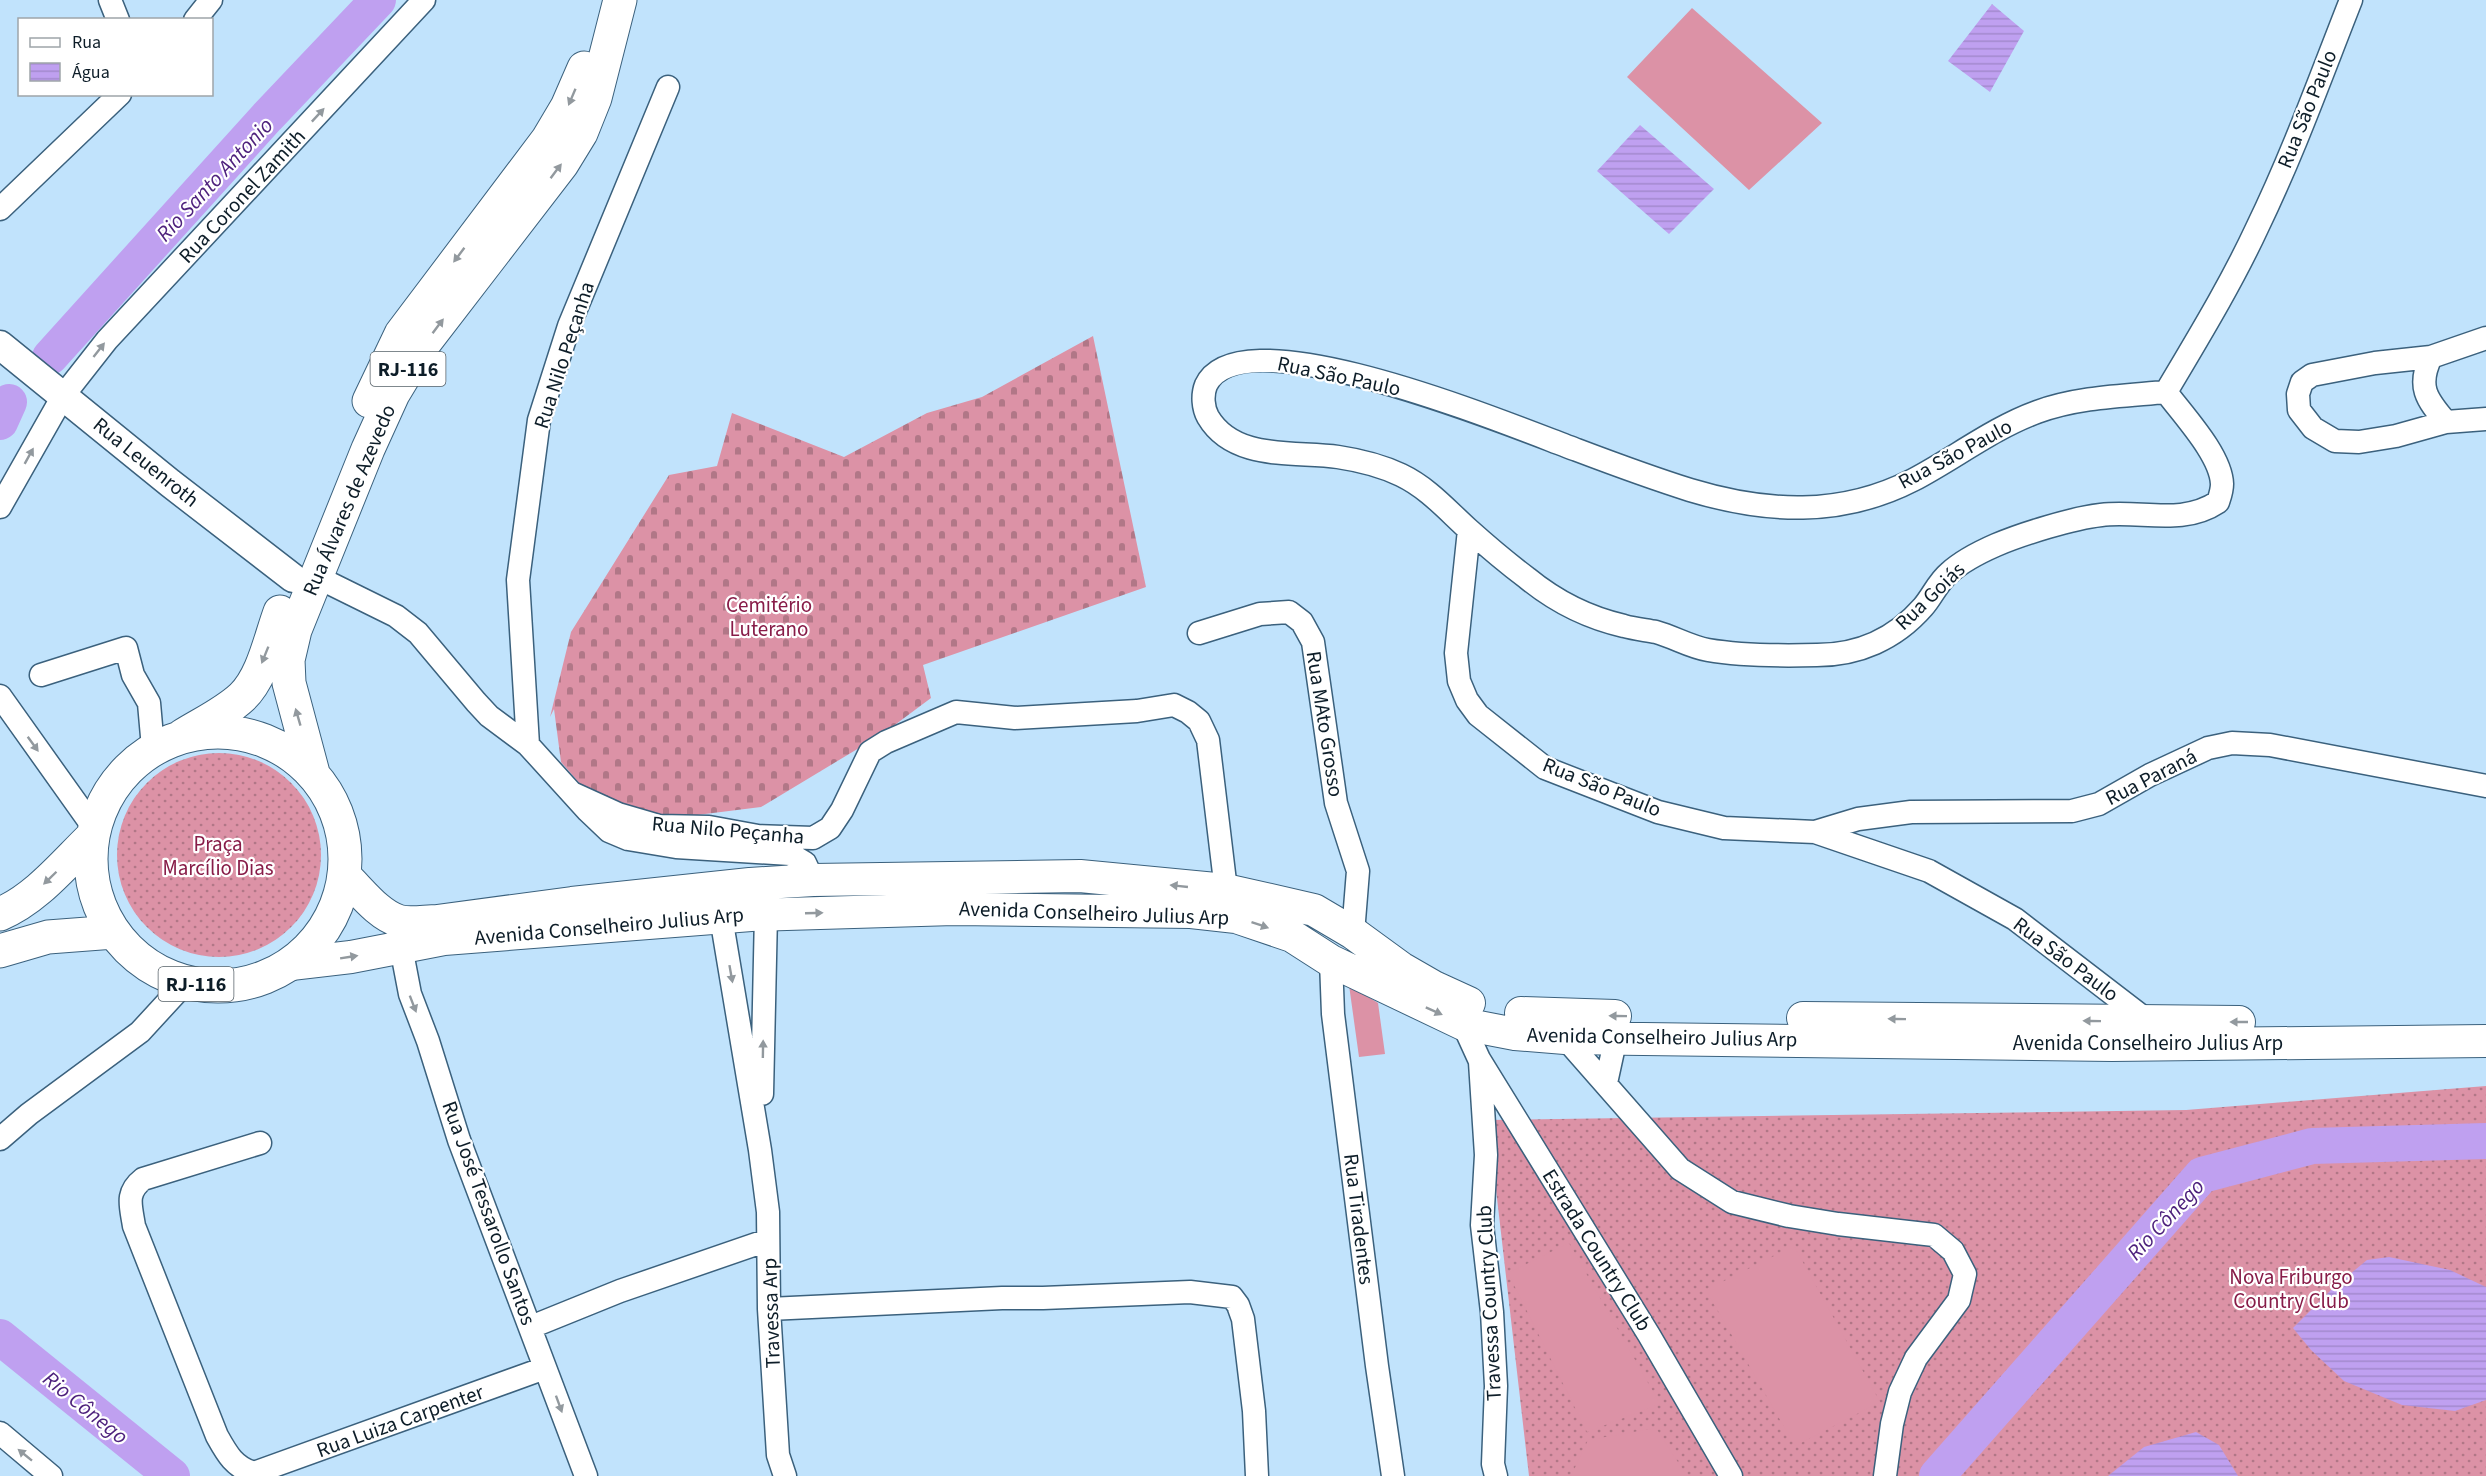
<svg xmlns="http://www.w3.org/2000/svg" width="2486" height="1476" font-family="'Source Sans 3',sans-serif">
<defs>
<pattern id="grass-dots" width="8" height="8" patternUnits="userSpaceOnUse" patternTransform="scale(1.5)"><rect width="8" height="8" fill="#dc92a6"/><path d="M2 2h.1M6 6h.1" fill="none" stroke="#b17787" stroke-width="1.8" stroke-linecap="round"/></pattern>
<pattern id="cemetery-stones" width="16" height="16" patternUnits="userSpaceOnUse" patternTransform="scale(1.5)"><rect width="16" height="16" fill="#dc92a6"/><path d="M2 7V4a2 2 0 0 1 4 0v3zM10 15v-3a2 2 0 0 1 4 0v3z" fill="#b17787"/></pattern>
<pattern id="water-rules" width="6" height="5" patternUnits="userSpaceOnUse" patternTransform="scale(1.5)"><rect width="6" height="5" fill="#bfa0f0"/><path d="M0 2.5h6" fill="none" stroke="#a389ce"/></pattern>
</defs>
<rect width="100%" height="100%" fill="#c1e3fc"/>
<path fill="url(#grass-dots)" d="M117 855a102 102 0 1 1 204 0a102 102 0 1 1-204 0Z
M 2486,1086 L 2486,1476 L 1529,1476 L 1488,1120 L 2186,1110 Z"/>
<path fill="url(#cemetery-stones)" d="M 1093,336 L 1146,587 L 923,665 L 931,698 L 884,733 L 761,807 L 673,818 L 594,800 L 561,762 L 554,709 L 550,717 L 571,632 L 669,475 L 717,466 L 732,413 L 844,457 L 927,413 L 982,397 Z"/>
<path fill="#dc92a6" d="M 1692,8 L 1822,123 L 1749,190 L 1627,77 Z
M 1349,985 L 1378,1003 L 1385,1054 L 1359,1057 Z
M 1569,1243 L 1660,1404 L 1587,1432 L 1508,1273 Z
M 1794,1246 L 1880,1402 L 1795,1446 L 1706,1290 Z
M 1656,1428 L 1687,1476 L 1571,1476 L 1588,1440 Z"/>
<path fill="url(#water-rules)" d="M 1992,4 L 2024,31 L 1990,92 L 1948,61 Z
M 1640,125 L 1714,189 L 1669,234 L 1597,171 Z
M 2389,1257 L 2450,1270 L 2486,1287 L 2486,1400 L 2455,1411 L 2402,1405 L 2344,1381 L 2311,1350 L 2293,1328 L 2332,1289 L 2367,1260 Z
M 2196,1432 L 2219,1445 L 2238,1476 L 2108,1476 L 2144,1447 Z"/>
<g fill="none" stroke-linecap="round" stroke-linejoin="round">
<path stroke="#bfa0f0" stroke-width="36" d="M 50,357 L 267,117 L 378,0
M 0,422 L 9,402
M 0,1337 L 172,1476
M 1937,1476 L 2202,1175 L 2312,1146 L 2486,1141"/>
<g stroke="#3b617d" stroke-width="25">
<path id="minor" d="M 110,0 L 118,20
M 195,20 L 211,0
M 0,209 L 120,94
M 2486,338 L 2431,357 L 2375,363 L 2312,375 L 2302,382 L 2298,394 L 2299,410 L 2313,428 L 2335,441 L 2359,442 L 2396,436 L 2446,422 L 2486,419
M 2431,357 C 2417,386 2426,399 2446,422
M 2166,392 C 2183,415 2221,455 2222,484 C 2222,491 2220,496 2218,502 C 2182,526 2141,510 2101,515 C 2073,518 2022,534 1996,545 C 1980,552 1962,561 1949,573 C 1938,582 1932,597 1923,607 C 1895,639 1858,655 1817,655 C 1781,656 1743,656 1708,650 C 1690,647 1674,637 1656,632 C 1646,630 1635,629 1624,626 C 1589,618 1555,601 1527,578 C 1507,563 1487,546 1468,529 C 1446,509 1428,488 1401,475 C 1382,466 1358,460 1338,457 C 1294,451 1234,461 1208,417 C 1203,408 1202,395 1206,385 C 1241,311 1519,429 1577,450 C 1614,464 1652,478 1690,490 C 1766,513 1841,517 1913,480 C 1955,458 1993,428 2037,412 C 2078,397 2123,396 2166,392 C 2198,338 2231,284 2257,228 C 2293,154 2321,76 2351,0
M 0,507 L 63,396 L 107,340 L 424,0
M 1469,530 L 1456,653 L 1459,681 L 1467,700 L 1478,715 L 1545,768 L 1658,812 L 1724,828 L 1815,832 L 1929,871 L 2015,919 L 2153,1025
M 317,577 L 396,616 L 418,633 L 476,702 L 489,716 L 528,745 L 588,811 L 609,831 L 628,839 L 676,847 L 790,854 L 805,863 L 813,880
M 1199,633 L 1260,614 L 1289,612 L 1302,622 L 1313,642 L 1336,803 L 1358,871 L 1353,933
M 41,675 L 126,648 L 133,675 L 149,703 L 153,748
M 0,696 L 94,828
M 528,745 L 518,580 L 539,420 L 569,326 L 668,87
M 574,794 L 618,814 L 659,826 L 709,827 L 758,836 L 813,838 L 830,828 L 842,810 L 870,752 L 886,742 L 956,712 L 1015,718 L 1137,711 L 1174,705 L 1188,712 L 1199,721 L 1208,740 L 1226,890
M 1815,832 L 1858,819 L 1911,812 L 2072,811 L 2099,804 L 2150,775 L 2208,748 L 2232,743 L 2270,745 L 2486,786
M 721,917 L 760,1150 L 768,1212 L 769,1309 L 778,1455 L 785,1476
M 401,947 L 410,994 L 428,1041 L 459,1140 L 586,1476
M 1331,961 L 1333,1014 L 1377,1366 L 1393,1476
M 1463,1024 L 1479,1059 L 1649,1335 L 1731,1476
M 1565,1038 L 1680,1169 L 1732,1202 L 1789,1216 L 1838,1224 L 1934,1235 L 1953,1251 L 1965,1274 L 1959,1300 L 1916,1358 L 1900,1392 L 1892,1424 L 1885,1476
M 1480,1062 L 1486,1155 L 1482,1225 L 1492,1312 L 1496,1386 L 1493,1464 L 1496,1476
M 1606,1083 L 1616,1037
M 762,1094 L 766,914
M 0,1139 L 29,1114 L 140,1032 L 186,982
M 260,1143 L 143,1179 C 125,1193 131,1206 134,1226 L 217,1436 C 227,1454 234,1467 254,1473 L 545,1368
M 769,1309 L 1002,1298 L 1043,1298 L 1190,1292 L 1232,1297 L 1238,1305 L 1243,1319 L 1254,1411 L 1257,1476
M 531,1327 L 620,1291 L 768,1240
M 0,1433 L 51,1476"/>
</g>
<g stroke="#3b617d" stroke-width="31">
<path id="tertiary" d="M 0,345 L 170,483 L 293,578"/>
</g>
<g stroke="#3b617d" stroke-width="34">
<path id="secondary" d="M 345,876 C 360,890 378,915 399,921 C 410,924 425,921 437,921 L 572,903 L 750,884 L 813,880 L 1080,876 L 1226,890 L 1314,910 L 1353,933 L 1401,968 L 1434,987 L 1469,1003
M 291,964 L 351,957 L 444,939 L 751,915 L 954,909 L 1191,912 L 1236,917 L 1292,936 L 1331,961 L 1463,1024 L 1515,1034 L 1565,1038 L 2112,1045 L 2486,1041
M 1521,1013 L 1615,1016
M 1803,1018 L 2239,1022"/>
</g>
<g stroke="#3b617d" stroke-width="35">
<path id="primary" d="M 369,401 L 401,334 L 548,139 L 567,107 L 584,68
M91 859a127 127 0 1 1 254 0a127 127 0 1 1-254 0Z
M 182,736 C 201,724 225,713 242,697 C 263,677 270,639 280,612
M 313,773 L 289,683 L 288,660 L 295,630 L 368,449 L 393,394 L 422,346 L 562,164 L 581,133 L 595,98 L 620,0
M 0,914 C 36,899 64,864 92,837
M 0,951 L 48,937 L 114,932"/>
</g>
<use href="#minor" stroke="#fff" stroke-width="22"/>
<use href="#tertiary" stroke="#fff" stroke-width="28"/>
<use href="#secondary" stroke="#fff" stroke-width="32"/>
<use href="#primary" stroke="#fff" stroke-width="33"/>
</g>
<defs><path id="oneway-solid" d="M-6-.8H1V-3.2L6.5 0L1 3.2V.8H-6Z" transform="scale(1.5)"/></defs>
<g fill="#92999e">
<use href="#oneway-solid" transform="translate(572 97) rotate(113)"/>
<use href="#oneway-solid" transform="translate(318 115) rotate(-47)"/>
<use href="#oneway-solid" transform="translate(556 171) rotate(-53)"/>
<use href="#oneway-solid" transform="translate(459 255) rotate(127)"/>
<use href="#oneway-solid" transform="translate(438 326) rotate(-53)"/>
<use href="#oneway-solid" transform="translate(99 350) rotate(-52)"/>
<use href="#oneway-solid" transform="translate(29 456) rotate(-61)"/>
<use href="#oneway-solid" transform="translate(265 655) rotate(112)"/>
<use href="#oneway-solid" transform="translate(298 717) rotate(-106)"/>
<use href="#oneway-solid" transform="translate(33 744) rotate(54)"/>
<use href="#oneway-solid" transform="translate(50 878) rotate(136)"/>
<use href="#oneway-solid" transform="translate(1179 886) rotate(-174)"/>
<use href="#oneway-solid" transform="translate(814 913) rotate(-2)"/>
<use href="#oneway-solid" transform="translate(1260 925) rotate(19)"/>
<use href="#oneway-solid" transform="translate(349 957) rotate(-9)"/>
<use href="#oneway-solid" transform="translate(731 974) rotate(80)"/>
<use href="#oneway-solid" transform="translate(413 1004) rotate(69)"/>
<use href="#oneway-solid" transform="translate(1434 1011) rotate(24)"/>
<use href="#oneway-solid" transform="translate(1618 1016) rotate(-179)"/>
<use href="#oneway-solid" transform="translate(1897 1019) rotate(-179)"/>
<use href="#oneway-solid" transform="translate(2092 1021) rotate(-179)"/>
<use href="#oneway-solid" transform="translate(2239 1022) rotate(-180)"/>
<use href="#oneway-solid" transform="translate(763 1049) rotate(-89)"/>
<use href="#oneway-solid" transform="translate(559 1404) rotate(70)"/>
<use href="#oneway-solid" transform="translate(25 1455) rotate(-141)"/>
</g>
<g text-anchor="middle" stroke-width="4.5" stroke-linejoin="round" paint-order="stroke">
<g fill="#fff" stroke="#566168" stroke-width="1.5">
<rect x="370.5" y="352" width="75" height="34" rx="4.5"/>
<rect x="158.5" y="967" width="75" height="34" rx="4.5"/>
</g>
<g font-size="20" font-weight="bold" fill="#0d1d28">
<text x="408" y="376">RJ-116</text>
<text x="196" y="991">RJ-116</text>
</g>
<g font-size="21" fill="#0d1d28" stroke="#fff">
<text transform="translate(2307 109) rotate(-68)" y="7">Rua São Paulo</text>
<text transform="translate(242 196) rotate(-47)" y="7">Rua Coronel Zamith</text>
<text transform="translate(564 355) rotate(-72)" y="7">Rua Nilo Peçanha</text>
<text transform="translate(1339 376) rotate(12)" y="7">Rua São Paulo</text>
<text transform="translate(1955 454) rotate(-28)" y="7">Rua São Paulo</text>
<text transform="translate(146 462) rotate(39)" y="7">Rua Leuenroth</text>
<text transform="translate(349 500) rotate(-67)" y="7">Rua Álvares de Azevedo</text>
<text transform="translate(1930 596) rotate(-44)" y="7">Rua Goiás</text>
<text transform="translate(1325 724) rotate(81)" y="7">Rua MAto Grosso</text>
<text transform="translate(2151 777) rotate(-27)" y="7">Rua Paraná</text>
<text transform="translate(1602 787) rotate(22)" y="7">Rua São Paulo</text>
<text transform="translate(728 830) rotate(5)" y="7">Rua Nilo Peçanha</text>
<text transform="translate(1094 913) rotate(2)" y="7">Avenida Conselheiro Julius Arp</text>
<text transform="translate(609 926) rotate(-5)" y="7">Avenida Conselheiro Julius Arp</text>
<text transform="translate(2066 959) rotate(37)" y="7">Rua São Paulo</text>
<text transform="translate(1662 1037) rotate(1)" y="7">Avenida Conselheiro Julius Arp</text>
<text x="2148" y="1050">Avenida Conselheiro Julius Arp</text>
<text transform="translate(489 1213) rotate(70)" y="7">Rua José Tessarollo Santos</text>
<text transform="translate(1359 1219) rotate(83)" y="7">Rua Tiradentes</text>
<text transform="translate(1597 1250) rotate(58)" y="7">Estrada Country Club</text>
<text transform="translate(1489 1303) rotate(-93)" y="7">Travessa Country Club</text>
<text transform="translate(771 1313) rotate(-92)" y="7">Travessa Arp</text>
<text transform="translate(400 1421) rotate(-20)" y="7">Rua Luiza Carpenter</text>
</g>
<g font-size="21" fill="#871c48" stroke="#fff">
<text x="769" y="612">Cemitério<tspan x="769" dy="24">Luterano</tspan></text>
<text x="218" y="851">Praça<tspan x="218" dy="24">Marcílio Dias</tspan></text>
<text x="2291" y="1284">Nova Friburgo<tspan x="2291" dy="24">Country Club</tspan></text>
</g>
<g font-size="22" font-style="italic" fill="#4e227d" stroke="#fff">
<text transform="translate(214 179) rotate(-47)" y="8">Rio Santo Antonio</text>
<text transform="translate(2165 1219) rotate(-47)" y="8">Rio Cônego</text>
<text transform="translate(86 1407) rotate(39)" y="8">Rio Cônego</text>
</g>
</g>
<rect x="18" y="18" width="195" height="78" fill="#ffffff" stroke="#9ea5a9" stroke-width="1.5"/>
<rect x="30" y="38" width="30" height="9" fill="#ffffff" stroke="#9ea5a9" stroke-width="1.5"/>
<text x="72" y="48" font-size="18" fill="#0d1d28">Rua</text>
<rect x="30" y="63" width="30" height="18" fill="url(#water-rules)" stroke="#9ea5a9" stroke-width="1.5"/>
<text x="72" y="78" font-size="18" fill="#0d1d28">Água</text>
</svg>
